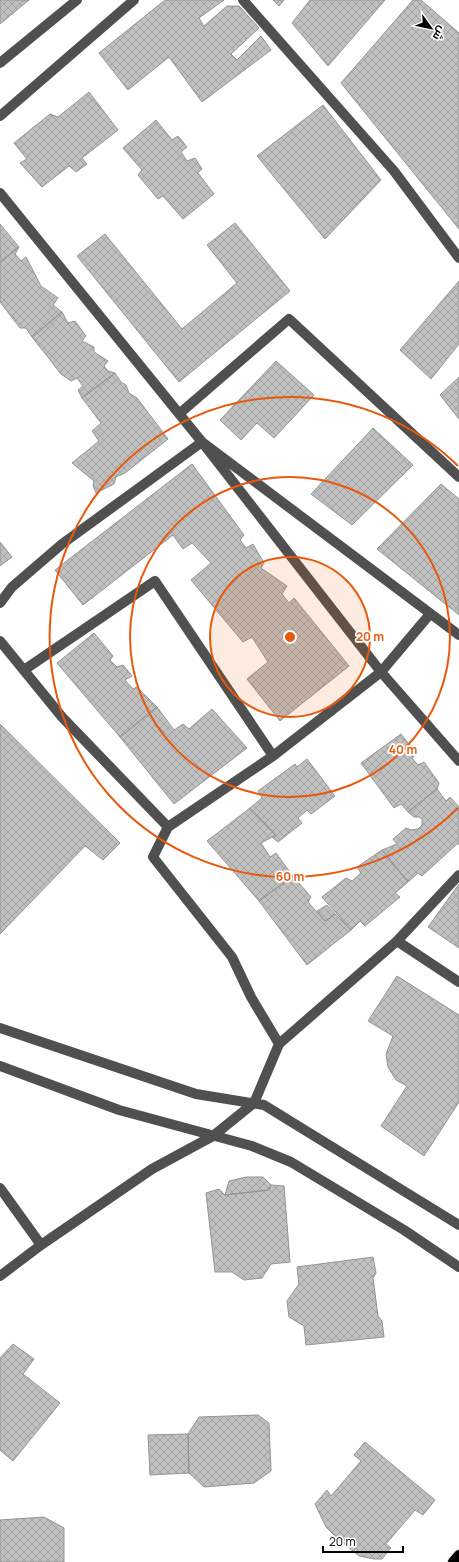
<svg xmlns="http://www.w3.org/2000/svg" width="459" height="1562" font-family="Manrope,Cairo,sans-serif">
<defs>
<pattern id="building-cross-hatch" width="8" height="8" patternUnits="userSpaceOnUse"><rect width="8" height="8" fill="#c0c0c0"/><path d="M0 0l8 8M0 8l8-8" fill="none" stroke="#a3a3a3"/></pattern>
</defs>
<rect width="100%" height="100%" fill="#fff"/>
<path fill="url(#building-cross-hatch)" stroke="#949494" d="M 0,0 L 29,0 L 0,24 Z
M 165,0 L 224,0 L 199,18 L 204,26 L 227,6 L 239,6 L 259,28 L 231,54 L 237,60 L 261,36 L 271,50 L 202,102 L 169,57 L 128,90 L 99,53 Z
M 273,0 L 284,0 L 279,6 Z
M 310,0 L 385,0 L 328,66 L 292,23 Z
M 413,0 L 421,0 L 459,33 L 459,229 L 341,83 Z
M 89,92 L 118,130 L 82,158 L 87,164 L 76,172 L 69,166 L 42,187 L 20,163 L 27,159 L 14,143 L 50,114 L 58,117 Z
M 323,105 L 381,180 L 325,239 L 257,156 Z
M 156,120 L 172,140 L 178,136 L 187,147 L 181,152 L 187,161 L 195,158 L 202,169 L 198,173 L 214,194 L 183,219 L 163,196 L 158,199 L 138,175 L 142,170 L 123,148 Z
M 235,223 L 290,291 L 179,382 L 77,256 L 105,234 L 182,329 L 237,283 L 207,245 Z
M 0,224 L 19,247 L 0,262 Z
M 19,247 L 15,254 L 21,261 L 26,257 L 41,286 L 58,298 L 53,305 L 62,312 L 32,337 L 26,328 L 20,328 L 0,302 L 0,262 Z
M 459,281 L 459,344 L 431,379 L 400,350 Z
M 62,312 L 68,323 L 75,321 L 86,336 L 82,341 L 94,347 L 94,352 L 108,361 L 104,366 L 108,371 L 115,373 L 82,398 L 78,390 L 83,386 L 77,378 L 71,381 L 61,374 L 32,337 Z
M 276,361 L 314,395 L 274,438 L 257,423 L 241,440 L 220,420 Z
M 115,373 L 121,382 L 126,385 L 129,393 L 137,398 L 168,439 L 125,473 L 116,477 L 114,484 L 96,493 L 93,486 L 94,481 L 72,463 L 99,441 L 92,431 L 101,423 L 82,398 Z
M 459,377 L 459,419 L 440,395 Z
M 373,428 L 413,465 L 352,525 L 311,494 Z
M 192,464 L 244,535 L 240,540 L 246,548 L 253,544 L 264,563 L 261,568 L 287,586 L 282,594 L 289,603 L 294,598 L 349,666 L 280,721 L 247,679 L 268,662 L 252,637 L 243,642 L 191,580 L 211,563 L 192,543 L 183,549 L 173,535 L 83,605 L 55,570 Z
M 441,484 L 459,499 L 459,615 L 377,549 Z
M 0,542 L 12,557 L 0,566 Z
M 94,633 L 113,656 L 110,660 L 117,667 L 123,665 L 132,676 L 125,680 L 133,689 L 137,687 L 157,707 L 120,737 L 57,663 Z
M 157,707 L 174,730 L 183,724 L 189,729 L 212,709 L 247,748 L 174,804 L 120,737 Z
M 0,724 L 120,843 L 103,860 L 85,846 L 0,934 Z
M 401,734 L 417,754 L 412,758 L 418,765 L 424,762 L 439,783 L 437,789 L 408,812 L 401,804 L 394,808 L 361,763 Z
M 307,759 L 335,796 L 311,814 L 307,810 L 298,818 L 302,823 L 278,842 L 272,837 L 276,835 L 250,808 L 262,798 L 258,791 L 295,764 L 297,767 Z
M 437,789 L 446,801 L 450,797 L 459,807 L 459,844 L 457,844 L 422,876 L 418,873 L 408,882 L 382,850 L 397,844 L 393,839 L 406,828 L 411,830 L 418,829 L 422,825 L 422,819 L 419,817 L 414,817 L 408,812 Z
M 250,808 L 276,835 L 261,843 L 270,857 L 276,853 L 293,876 L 259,901 L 207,841 Z
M 382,850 L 408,882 L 395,893 L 400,897 L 365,926 L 360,921 L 351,930 L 322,897 L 346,878 L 352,881 L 361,873 L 357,867 Z
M 293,876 L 311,897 L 308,902 L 325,921 L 335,914 L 351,930 L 307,965 L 259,901 Z
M 459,884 L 459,948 L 428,927 Z
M 327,905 L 335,914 L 325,921 L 317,911 Z
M 397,976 L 459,1015 L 459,1102 L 424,1156 L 381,1126 L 407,1086 L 396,1080 L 388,1067 L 386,1054 L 393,1036 L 368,1021 Z
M 246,1177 L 263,1177 L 271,1185 L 269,1190 L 225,1195 L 229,1181 Z
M 271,1185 L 284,1186 L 290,1262 L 271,1264 L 262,1278 L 244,1280 L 232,1272 L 215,1272 L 206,1193 L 219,1189 L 225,1195 L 269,1190 Z
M 373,1257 L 376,1273 L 373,1278 L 378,1316 L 382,1321 L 384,1337 L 306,1345 L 304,1326 L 289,1317 L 287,1301 L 299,1284 L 297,1267 Z
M 13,1344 L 34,1359 L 23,1374 L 60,1403 L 13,1461 L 0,1450 L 0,1358 Z
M 258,1415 L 269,1423 L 271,1471 L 254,1483 L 204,1487 L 189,1473 L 188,1434 L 199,1417 Z
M 188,1434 L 189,1473 L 150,1475 L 148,1435 Z
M 365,1442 L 435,1500 L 423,1515 L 415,1510 L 386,1544 L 391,1548 L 382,1559 L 374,1559 L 359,1556 L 336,1537 L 326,1527 L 315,1504 L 327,1490 L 331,1496 L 361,1461 L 354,1455 Z
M 44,1517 L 64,1528 L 64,1562 L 0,1562 L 0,1520 Z"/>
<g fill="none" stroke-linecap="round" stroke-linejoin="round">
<g stroke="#dbdbdb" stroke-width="12">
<path id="major" d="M 453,1562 L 459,1555"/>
</g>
<path stroke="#505050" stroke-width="10" d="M 243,0 L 394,171 L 459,258
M 0,63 L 77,0
M 0,116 L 134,0
M 0,193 L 202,442 L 381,672 L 459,761
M 179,414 L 289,319 L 459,477
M 0,603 L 12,587 L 62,544 L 202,442 L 459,635
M 0,641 L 62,717 L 168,827 L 153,857 L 232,957 L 251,997 L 279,1044
M 24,670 L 155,581 L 273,756
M 168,827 L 273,756 L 381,672 L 430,614
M 397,941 L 459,982
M 0,1028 L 196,1094 L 264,1105 L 459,1225
M 0,1066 L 119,1110 L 252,1146 L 291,1162 L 404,1230 L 459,1267
M 0,1188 L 41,1245
M 0,1276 L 41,1245 L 152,1169 L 213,1136 L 254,1103 L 279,1044 L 397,941 L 459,875"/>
<use href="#major" stroke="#000" stroke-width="10"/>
</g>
<circle cx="290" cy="637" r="80" fill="#e8590c" fill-opacity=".12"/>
<g fill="none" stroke="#e8590c" stroke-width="2">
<circle cx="290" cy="637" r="80"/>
<circle cx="290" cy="637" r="160"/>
<path d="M458 808A240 240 0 1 1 458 466"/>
</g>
<circle cx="290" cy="637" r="6" fill="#e8590c" stroke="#fff" stroke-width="2"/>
<g font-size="12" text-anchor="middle" font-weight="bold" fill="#e8590c" stroke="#fff" stroke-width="3.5" stroke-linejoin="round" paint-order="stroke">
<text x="370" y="641">20 m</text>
<text x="403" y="754">40 m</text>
<text x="290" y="881">60 m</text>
</g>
<g transform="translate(431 28) rotate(123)" stroke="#ffffff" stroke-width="3" paint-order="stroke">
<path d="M0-3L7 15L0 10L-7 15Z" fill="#000000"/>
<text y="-6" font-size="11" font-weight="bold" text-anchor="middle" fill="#000000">ش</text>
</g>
<path d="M323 1546v6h80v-6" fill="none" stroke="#000000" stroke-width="2"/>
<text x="329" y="1546" font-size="12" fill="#000000" stroke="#ffffff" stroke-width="3" paint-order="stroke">20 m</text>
</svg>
